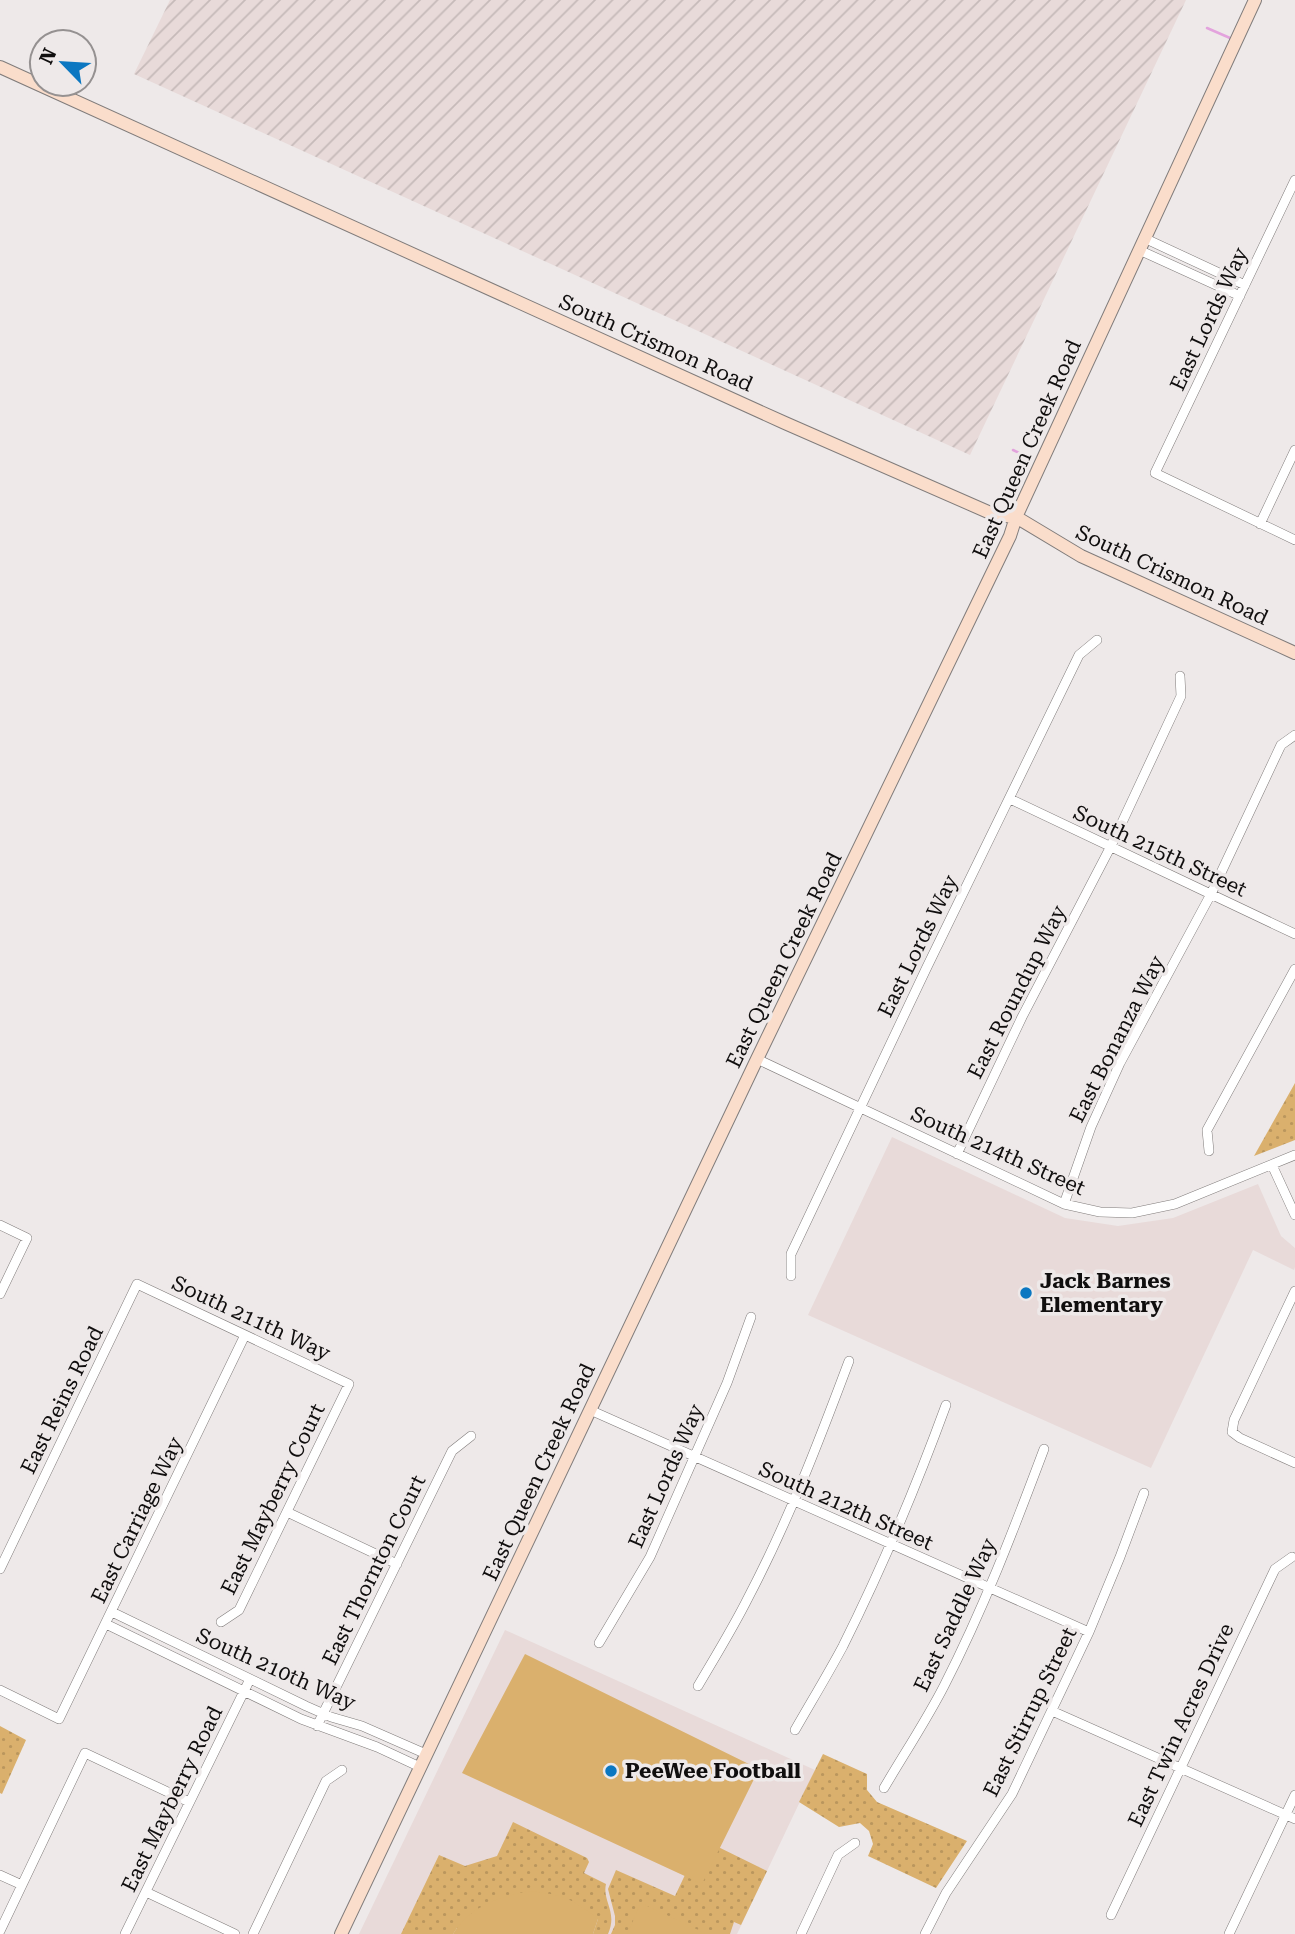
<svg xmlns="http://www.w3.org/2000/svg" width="1295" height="1934" font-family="'Roboto Serif',serif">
<defs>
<pattern id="industrial-furrows" width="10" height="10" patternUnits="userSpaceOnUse" patternTransform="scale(1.75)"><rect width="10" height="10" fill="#e8dad9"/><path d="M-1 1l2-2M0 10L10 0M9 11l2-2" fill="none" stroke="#c6bab9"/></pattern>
<pattern id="grass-dots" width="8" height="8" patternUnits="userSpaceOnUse" patternTransform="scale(1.75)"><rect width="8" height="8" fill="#dab06d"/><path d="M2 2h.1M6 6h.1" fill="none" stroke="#ba965d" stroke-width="1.8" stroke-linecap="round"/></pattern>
</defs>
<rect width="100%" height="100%" fill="#eee9e9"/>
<path fill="#e8dad9" d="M 892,1137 L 1065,1218 L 1118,1226 L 1173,1218 L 1258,1184 L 1281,1236 L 1295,1248 L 1295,1267 L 1294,1270 L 1253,1250 L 1151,1468 L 808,1315 Z
M 505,1630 L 815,1770 L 737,1934 L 359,1934 Z"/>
<path fill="url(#industrial-furrows)" d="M 170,0 L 1186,0 L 970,455 L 134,74 Z"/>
<path fill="url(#grass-dots)" d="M 1295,1083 L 1295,1140 L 1254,1156 Z
M 0,1726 L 26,1740 L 2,1794 L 0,1793 Z
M 823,1754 L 867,1774 L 867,1790 L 877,1802 L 967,1841 L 936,1888 L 868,1856 L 873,1844 L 869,1831 L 860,1823 L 839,1827 L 799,1802 Z
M 513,1822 L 587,1858 L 589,1862 L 584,1873 L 606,1884 C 602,1901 618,1912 608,1934 L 593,1934 L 598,1919 L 457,1928 L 453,1934 L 401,1934 L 439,1855 L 465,1866 L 497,1856 Z
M 702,1839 L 767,1871 L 741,1925 L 734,1922 L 730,1934 L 611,1934 L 615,1925 L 615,1916 L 608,1889 L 616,1870 L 675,1896 Z"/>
<path fill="#dab06d" d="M 525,1654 L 759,1769 L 702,1884 L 462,1773 Z
M 528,1891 C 561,1894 572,1898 598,1919 L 593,1934 L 453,1934 C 470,1906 498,1898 528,1891 Z
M 641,1903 L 707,1934 L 627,1934 Z"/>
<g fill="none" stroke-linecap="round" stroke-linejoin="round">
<path stroke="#e3a3dd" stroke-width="2.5" d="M 1207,28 L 1230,38
M 1013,450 L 1030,458"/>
<g stroke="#807c7b" stroke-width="10">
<path id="street" d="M 1295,180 L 1155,473 L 1295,540
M 1144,238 L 1245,285
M 1139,250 L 1240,296
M 1260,524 L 1295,450
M 1010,799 L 1295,934
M 757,1059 L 1064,1204 L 1100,1212 L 1132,1213 L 1175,1204 L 1295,1155
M 1209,1151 L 1207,1130 L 1295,969
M 957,1154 L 1022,1017 L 1111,846 L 1181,696 L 1180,676
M 1272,1165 L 1295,1215
M 1064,1204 L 1091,1127 L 1120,1063 L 1211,894 L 1281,745 L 1295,735
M 0,1225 L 27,1238 L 0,1294
M 791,1276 L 791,1254 L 926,969 L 1079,655 L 1097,640
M 1295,1291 L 1234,1420 L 1232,1432 L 1240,1438 L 1295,1463
M 590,1410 L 1089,1632
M 287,1512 L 397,1564
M 0,1569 L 137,1284 L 349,1384 L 239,1610 L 221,1622
M 112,1612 L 306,1706 L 331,1717 L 362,1726 L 426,1754
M 106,1624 L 301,1719 L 377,1747 L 420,1767
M 599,1643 L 650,1557 L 727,1383 L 751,1317
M 698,1686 C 715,1657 733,1628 748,1598 C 788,1522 819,1441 849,1361
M 0,1690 L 59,1719 L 245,1335
M 1052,1711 L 1295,1819
M 317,1726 L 452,1451 L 471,1436
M 795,1730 C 811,1702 828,1674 843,1646 C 882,1568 916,1487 946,1405
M 884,1788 C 904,1754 926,1721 944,1686 C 983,1610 1014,1529 1044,1449
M 0,1875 L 22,1885
M 146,1892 L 235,1934
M 1111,1915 L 1275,1569 L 1292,1557
M 0,1931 L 85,1753 L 189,1802
M 125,1934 L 250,1679
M 253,1934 L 326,1781 L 342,1770
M 801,1934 L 838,1855 L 855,1843
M 925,1934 L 946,1893 L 1012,1794 L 1089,1632 L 1120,1557 L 1144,1493
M 1229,1934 L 1295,1795"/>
</g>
<g stroke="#807c7b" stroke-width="14">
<path id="secondary" d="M 0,67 L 785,423 L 995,515 L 1016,517 L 1081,556 L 1295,653
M 341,1934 L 757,1059 L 1010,536 L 1016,517 L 1255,0"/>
</g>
<use href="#street" stroke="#fff" stroke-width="9"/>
<use href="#secondary" stroke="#faddcb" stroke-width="12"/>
</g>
<g fill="#0b77c1" stroke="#eee9e9" stroke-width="2.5">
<circle cx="1026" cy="1293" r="7"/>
<circle cx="611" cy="1771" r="7"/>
</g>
<g text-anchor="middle" stroke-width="7" stroke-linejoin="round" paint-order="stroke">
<g font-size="21" fill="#100e0e" stroke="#eee9e9">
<text transform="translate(1209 319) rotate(-65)" y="7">East Lords Way</text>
<text transform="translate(656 343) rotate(24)" y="7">South Crismon Road</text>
<text transform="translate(1027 449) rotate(-66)" y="7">East Queen Creek Road</text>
<text transform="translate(1172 575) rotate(25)" y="7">South Crismon Road</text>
<text transform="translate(1160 851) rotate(25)" y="7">South 215th Street</text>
<text transform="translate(918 946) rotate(-64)" y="7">East Lords Way</text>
<text transform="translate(784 960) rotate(-64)" y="7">East Queen Creek Road</text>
<text transform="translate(1017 992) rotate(-63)" y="7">East Roundup Way</text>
<text transform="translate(1117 1039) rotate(-63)" y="7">East Bonanza Way</text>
<text transform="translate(998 1151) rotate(24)" y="7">South 214th Street</text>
<text transform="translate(251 1318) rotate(25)" y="7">South 211th Way</text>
<text transform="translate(62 1400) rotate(-64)" y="7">East Reins Road</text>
<text transform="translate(539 1472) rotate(-65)" y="7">East Queen Creek Road</text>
<text transform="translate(666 1476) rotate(-66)" y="7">East Lords Way</text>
<text transform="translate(273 1499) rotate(-64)" y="7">East Mayberry Court</text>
<text transform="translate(846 1506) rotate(24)" y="7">South 212th Street</text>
<text transform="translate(137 1520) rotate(-64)" y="7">East Carriage Way</text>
<text transform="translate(374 1570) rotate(-64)" y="7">East Thornton Court</text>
<text transform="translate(955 1615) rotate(-65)" y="7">East Saddle Way</text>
<text transform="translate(276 1669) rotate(24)" y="7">South 210th Way</text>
<text transform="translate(1030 1712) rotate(-64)" y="7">East Stirrup Street</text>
<text transform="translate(1181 1725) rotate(-65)" y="7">East Twin Acres Drive</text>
<text transform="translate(172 1799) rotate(-64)" y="7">East Mayberry Road</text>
</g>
<g font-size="21" font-weight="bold" fill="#100e0e" stroke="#eee9e9" text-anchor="start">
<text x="1040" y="1288">Jack Barnes<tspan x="1040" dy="24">Elementary</tspan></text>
<text x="625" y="1778">PeeWee Football</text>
</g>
</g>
<g transform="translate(63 63) rotate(295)"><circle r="33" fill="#eee9e9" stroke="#959191" stroke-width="2"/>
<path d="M0-5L12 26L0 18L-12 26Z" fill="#0b77c1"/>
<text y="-10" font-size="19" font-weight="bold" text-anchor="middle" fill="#100e0e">N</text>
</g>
</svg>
